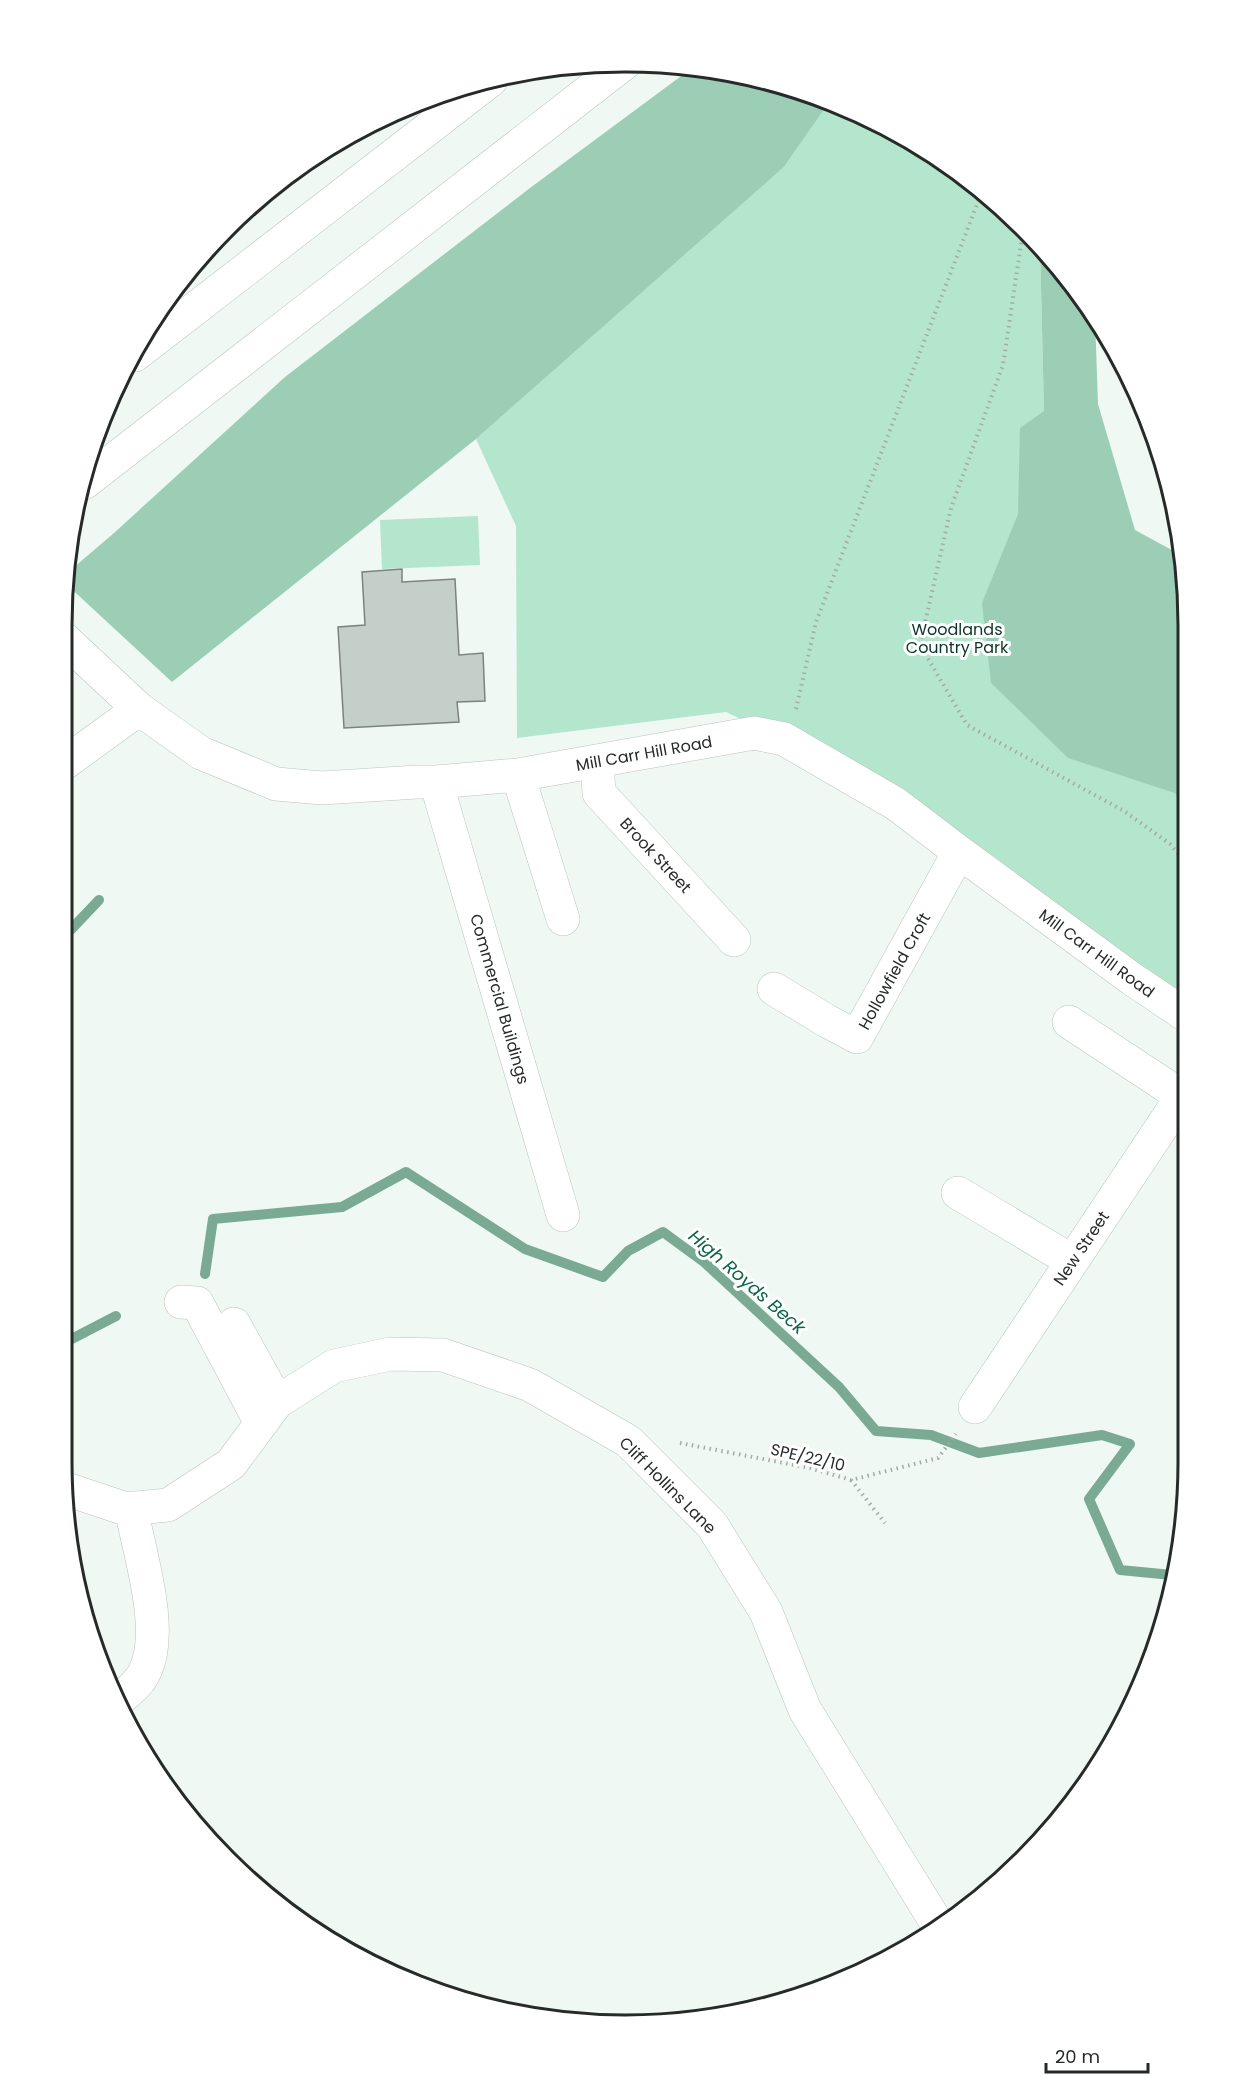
<svg xmlns="http://www.w3.org/2000/svg" width="1250" height="2087" font-family="Poppins,sans-serif">
<rect width="100%" height="100%" fill="#eff8f3"/>
<path fill="#b4e5cd" d="M 830,101 L 841,105 L 938,157 L 1040,246 L 1044,411 L 1187,638 L 1187,1016 L 784,739 L 726,712 L 517,738 L 516,526 L 476,439 L 784,167 Z
M 478,516 L 480,565 L 382,569 L 380,520 Z"/>
<path fill="#9cceb6" d="M 692,68 L 735,72 L 830,101 L 784,167 L 476,439 L 172,682 L 64,582 L 66,574 L 114,533 L 285,377 L 530,188 Z
M 1040,246 L 1048,253 L 1095,318 L 1098,404 L 1135,530 L 1181,555 L 1187,588 L 1187,810 L 1175,793 L 1068,758 L 991,683 L 982,603 L 1018,514 L 1020,428 L 1044,411 Z"/>
<g fill="none" stroke-linecap="round" stroke-linejoin="round">
<path stroke="#7aaa93" stroke-width="10" d="M 62,939 L 99,900
M 205,1274 L 213,1219 L 342,1207 L 406,1172 L 525,1249 L 603,1277 L 628,1251 L 663,1232 L 704,1262 L 839,1387 L 876,1431 L 931,1435 L 979,1453 L 1102,1435 L 1130,1444 L 1089,1499 L 1120,1570 L 1172,1575
M 62,1344 L 116,1316"/>
</g>
<path fill="#c5cfca" stroke="#7b837f" stroke-width="1.5" d="M 402,569 L 402,582 L 455,579 L 459,655 L 483,653 L 485,701 L 457,702 L 459,722 L 344,728 L 338,627 L 365,625 L 362,572 Z"/>
<g fill="none" stroke-linecap="round" stroke-linejoin="round">
<g stroke="#bbc4bf" stroke-width="34">
<path id="minor" d="M 63,638 L 139,709 L 201,753 L 276,784 L 322,788 L 417,782 L 436,782 L 518,775 L 754,733 L 784,739 L 896,804 L 959,852 L 1132,979 L 1187,1016
M 597,762 L 599,793 L 734,940
M 62,765 L 139,709
M 518,775 L 563,919
M 436,782 L 563,1215
M 774,989 L 827,1021 L 857,1037 L 959,852
M 1069,1022 L 1183,1097
M 958,1193 L 1072,1261
M 181,1302 L 197,1303 L 261,1423
M 234,1324 L 277,1402
M 975,1407 L 1187,1089
M 66,1489 L 126,1509 L 168,1505 L 231,1464 L 277,1402 L 334,1366 L 390,1354 L 443,1355 L 530,1385 L 628,1441 L 712,1525 L 766,1612 L 805,1710 L 938,1925
M 121,1698 C 130,1690 140,1683 145,1671 C 165,1630 139,1552 131,1508"/>
</g>
<g stroke="#bbc4bf" stroke-width="34">
<path id="highway" d="M 135,355 L 491,80
M 84,483 L 626,62"/>
</g>
<path stroke="#a4aba7" stroke-width="4" stroke-dasharray="1.5 4.5" stroke-linecap="butt" d="M 1023,231 L 1003,365 L 951,508 L 920,645 L 967,725 L 1124,811 L 1170,844 L 1187,864
M 796,709 L 816,622 L 981,194
M 680,1443 L 810,1468 L 851,1480 L 938,1458 L 956,1434
M 851,1480 L 885,1523"/>
<use href="#minor" stroke="#fff" stroke-width="33"/>
<use href="#highway" stroke="#fff" stroke-width="33"/>
</g>
<g text-anchor="middle" stroke-width="6" stroke-linejoin="round" paint-order="stroke">
<g font-size="16" fill="#0b3525" stroke="#fff">
<text x="957" y="635">Woodlands<tspan x="957" dy="18">Country Park</tspan></text>
</g>
<g font-size="16" fill="#262a28" stroke="#fff">
<text transform="translate(644 753) rotate(-10)" y="6">Mill Carr Hill Road</text>
<text transform="translate(656 855) rotate(47)" y="6">Brook Street</text>
<text transform="translate(1097 953) rotate(36)" y="6">Mill Carr Hill Road</text>
<text transform="translate(894 971) rotate(-61)" y="6">Hollowfield Croft</text>
<text transform="translate(500 999) rotate(74)" y="6">Commercial Buildings</text>
<text transform="translate(1081 1248) rotate(-56)" y="6">New Street</text>
<text transform="translate(808 1457) rotate(13)" y="6">SPE/22/10</text>
<text transform="translate(668 1485) rotate(45)" y="6">Cliff Hollins Lane</text>
</g>
<g font-size="18" font-style="italic" fill="#0e6548" stroke="#fff">
<text transform="translate(747 1282) rotate(41)" y="6">High Royds Beck</text>
</g>
</g>
<path d="M0 0H1250V2087H0ZM625 72H625A553 553 0 0 1 1178 625V1462A553 553 0 0 1 625 2015H625A553 553 0 0 1 72 1462V625A553 553 0 0 1 625 72Z" fill="#fff" fill-rule="evenodd"/>
<path fill="none" stroke="#262a28" stroke-width="3" d="M625 72H625A553 553 0 0 1 1178 625V1462A553 553 0 0 1 625 2015H625A553 553 0 0 1 72 1462V625A553 553 0 0 1 625 72Z"/>
<path d="M1046 2063v9h102v-9" fill="none" stroke="#262a28" stroke-width="3"/>
<text x="1055" y="2063" font-size="18" fill="#262a28" stroke="#ffffff" stroke-width="4.5" paint-order="stroke">20 m</text>
</svg>
